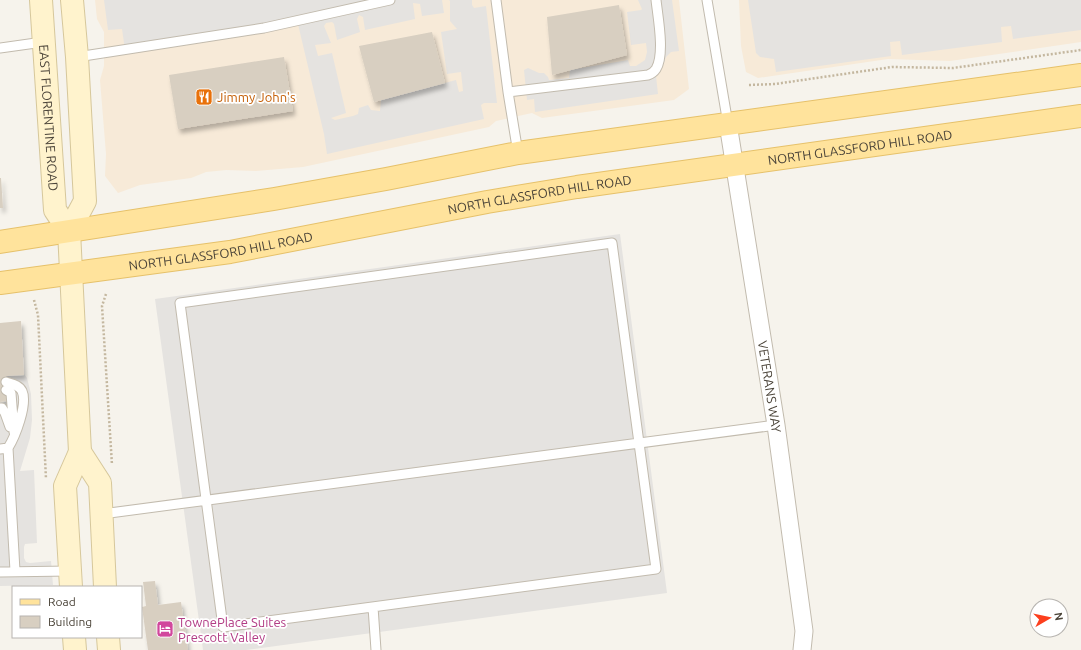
<svg xmlns="http://www.w3.org/2000/svg" width="1081" height="650" font-family="Ubuntu,sans-serif">
<defs>
<filter id="shadow"><feDropShadow dx="2.5" dy="4.5" stdDeviation="2" flood-color="#0004"/></filter>
</defs>
<rect width="100%" height="100%" fill="#f6f3ec"/>
<path fill="#f7ead8" d="M 95,0 L 679,0 L 689,89 L 674,100 L 542,118 L 532,113 L 496,121 L 489,127 L 303,167 L 256,171 L 226,170 L 206,172 L 191,178 L 140,185 L 118,193 L 105,176 L 106,154 L 100,80 L 104,66 L 104,32 L 97,19 Z
M 739,0 L 1081,0 L 1081,42 L 950,61 L 888,59 L 758,78 L 746,72 L 741,46 Z"/>
<path fill="#e5e3e0" d="M 104,0 L 442,0 L 444,13 L 422,16 L 420,4 L 413,3 L 415,19 L 365,30 L 363,17 L 359,15 L 357,19 L 360,32 L 337,40 L 334,24 L 332,22 L 326,23 L 324,26 L 331,43 L 315,45 L 318,56 L 332,53 L 346,113 L 331,118 L 335,120 L 353,116 L 358,114 L 359,108 L 368,105 L 371,110 L 380,111 L 381,100 L 456,80 L 459,92 L 463,91 L 461,72 L 447,74 L 441,32 L 457,29 L 450,21 L 450,1 L 449,0 L 472,0 L 472,5 L 474,8 L 486,6 L 497,103 L 484,103 L 481,105 L 484,119 L 327,154 L 324,134 L 297,20 L 125,50 L 122,29 L 108,30 Z
M 638,0 L 672,0 L 679,51 L 671,52 L 666,57 L 663,66 L 656,76 L 658,94 L 535,112 L 534,99 L 527,100 L 524,70 L 528,68 L 539,73 L 544,73 L 548,77 L 549,80 L 569,78 L 570,70 L 628,60 L 630,66 L 636,66 L 645,60 L 647,52 L 646,43 L 631,45 L 627,12 L 641,10 L 642,9 Z
M 748,0 L 1081,0 L 1081,30 L 1013,39 L 1011,26 L 1001,27 L 1002,42 L 902,55 L 900,41 L 890,42 L 891,56 L 776,72 L 774,59 L 760,57 L 756,53 Z
M 620,234 L 667,593 L 246,650 L 203,650 L 155,299 Z
M 24,374 L 27,378 L 31,394 L 32,420 L 30,438 L 20,471 L 34,470 L 37,543 L 25,544 L 24,547 L 24,558 L 26,562 L 30,563 L 51,561 L 53,585 L 0,586 L 0,402 L 7,401 L 6,376 Z"/>
<path fill="#d8cfc1" filter="url(#shadow)" d="M 619,5 L 627,55 L 552,75 L 547,17 Z
M 432,32 L 445,83 L 374,102 L 359,46 Z
M 284,57 L 293,111 L 178,129 L 169,75 Z
M 0,178 L 1,178 L 3,208 L 0,208 Z
M 21,321 L 24,375 L 6,376 L 7,401 L 0,402 L 0,323 Z
M 155,581 L 158,605 L 181,602 L 188,650 L 148,650 L 142,607 L 146,606 L 143,582 Z"/>
<g fill="none" stroke-linecap="round" stroke-linejoin="round">
<g stroke="#c2bbae" stroke-width="11">
<path id="lane" d="M 496,0 L 508,92 L 518,153
M 707,0 L 728,124
M 0,48 L 43,42
M 77,57 L 264,28 L 390,0
M 508,92 L 648,75 C 651,74 654,72 656,69 C 665,54 658,18 656,0
M 612,243 L 656,569 L 223,627 L 180,303 Z
M 6,382 C 12,384 19,385 22,391 C 28,404 15,437 8,448
M 6,390 L 11,393 L 14,432
M 0,408 L 2,408 L 5,413 L 10,427
M 0,449 L 8,448 L 15,571
M 102,514 L 776,425
M 0,572 L 70,571
M 373,607 L 376,650"/>
</g>
<g stroke="#c2bbae" stroke-width="19">
<g id="street">
<path id="s1" d="M 728,124 L 776,425 L 804,631 L 802,650"/>
</g>
</g>
<g stroke="#d6c79b" stroke-width="24">
<g id="secondary">
<path id="s2" d="M 41,0 L 55,210 L 69,231 L 80,452"/>
<path d="M 69,231 L 85,201 L 77,57 L 72,0"/>
<path d="M 71,587 L 65,486 L 80,452 L 100,483 L 105,587"/>
<path d="M 74,637 L 75,650"/>
<path d="M 108,637 L 109,650"/>
</g>
</g>
<g stroke="#e6c16a" stroke-width="24">
<g id="primary">
<path d="M 0,242 L 274,199 L 386,179 L 518,153 L 1081,75"/>
<path id="s3" d="M 0,283 L 230,252 L 487,202 L 577,187 L 1081,116"/>
</g>
</g>
<path stroke="#c4b79f" stroke-width="2.5" stroke-dasharray="2 2" stroke-linecap="butt" d="M 749,85 L 775,84 L 892,67 L 953,68 L 1081,50
M 106,294 L 102,306 L 112,465
M 34,300 L 38,315 L 46,479"/>
<use href="#lane" stroke="#fff" stroke-width="9"/>
<use href="#street" stroke="#fff" stroke-width="17"/>
<use href="#secondary" stroke="#fff3cd" stroke-width="22"/>
<use href="#primary" stroke="#ffe39c" stroke-width="22"/>
</g>
<defs>
<g id="restaurant-square" transform="scale(0.9)"><rect x="-9" y="-9" width="18" height="18" rx="4" fill="#e8710a" stroke="#fff"/><path d="M-5-6h1v4h1v-4h1v4h1v-4h1v5L-1.5 .5V6h-2V.5L-5-1ZM5-6V6H3V1.5H1.5Q1.5-4 5-6Z" fill="#fff"/></g>
<g id="hotel-square" transform="scale(0.9)"><rect x="-9" y="-9" width="18" height="18" rx="4" fill="#d1479c" stroke="#fff"/><path d="M-6-4.5h1.5V1H6V5H4.5V3h-9V5H-6ZM-4 0a1.8 1.8 0 1 1 3.6 0ZM.5 0V-2.5h3Q6-2.5 6 0Z" fill="#fff"/></g>
</defs>
<g fill-rule="evenodd">
<use href="#restaurant-square" x="204" y="97"/>
<use href="#hotel-square" x="165" y="629"/>
</g>
<g text-anchor="middle" stroke-width="3.5" stroke-linejoin="round" paint-order="stroke">
<g font-size="13" fill="#c56008" stroke="#fff" text-anchor="start">
<text x="217" y="102">Jimmy John's</text>
</g>
<g font-size="13" fill="#4b4439" stroke="#fff">
<text dy="5" stroke="none"><textPath href="#s2" startOffset="118">EAST FLORENTINE ROAD</textPath></text>
<text dy="5" stroke="none"><textPath href="#s3" startOffset="871">NORTH GLASSFORD HILL ROAD</textPath></text>
<text dy="5" stroke="none"><textPath href="#s3" startOffset="547">NORTH GLASSFORD HILL ROAD</textPath></text>
<text dy="5" stroke="none"><textPath href="#s3" startOffset="223">NORTH GLASSFORD HILL ROAD</textPath></text>
<text dy="5" stroke="none"><textPath href="#s1" startOffset="266">VETERANS WAY</textPath></text>
</g>
<g font-size="13" fill="#b23c85" stroke="#fff" text-anchor="start">
<text x="178" y="627">TownePlace Suites<tspan x="178" dy="15">Prescott Valley</tspan></text>
</g>
</g>
<rect x="12" y="586" width="130" height="52" fill="#ffffff" stroke="#b7b4b0"/>
<rect x="20" y="599" width="20" height="6" fill="#ffe39c" stroke="#b7b4b0"/>
<text x="48" y="606" font-size="12" fill="#4b4439">Road</text>
<rect x="20" y="616" width="20" height="12" fill="#d8cfc1" stroke="#b7b4b0"/>
<text x="48" y="626" font-size="12" fill="#4b4439">Building</text>
<g transform="translate(1049 618) rotate(81)"><circle r="19" fill="#ffffff" stroke="#b7b4b0"/>
<path d="M0-3L7 15L0 10L-7 15Z" fill="#fc3f1d"/>
<text y="-6" font-size="11" font-weight="bold" text-anchor="middle" fill="#4b4439">N</text>
</g>
</svg>
